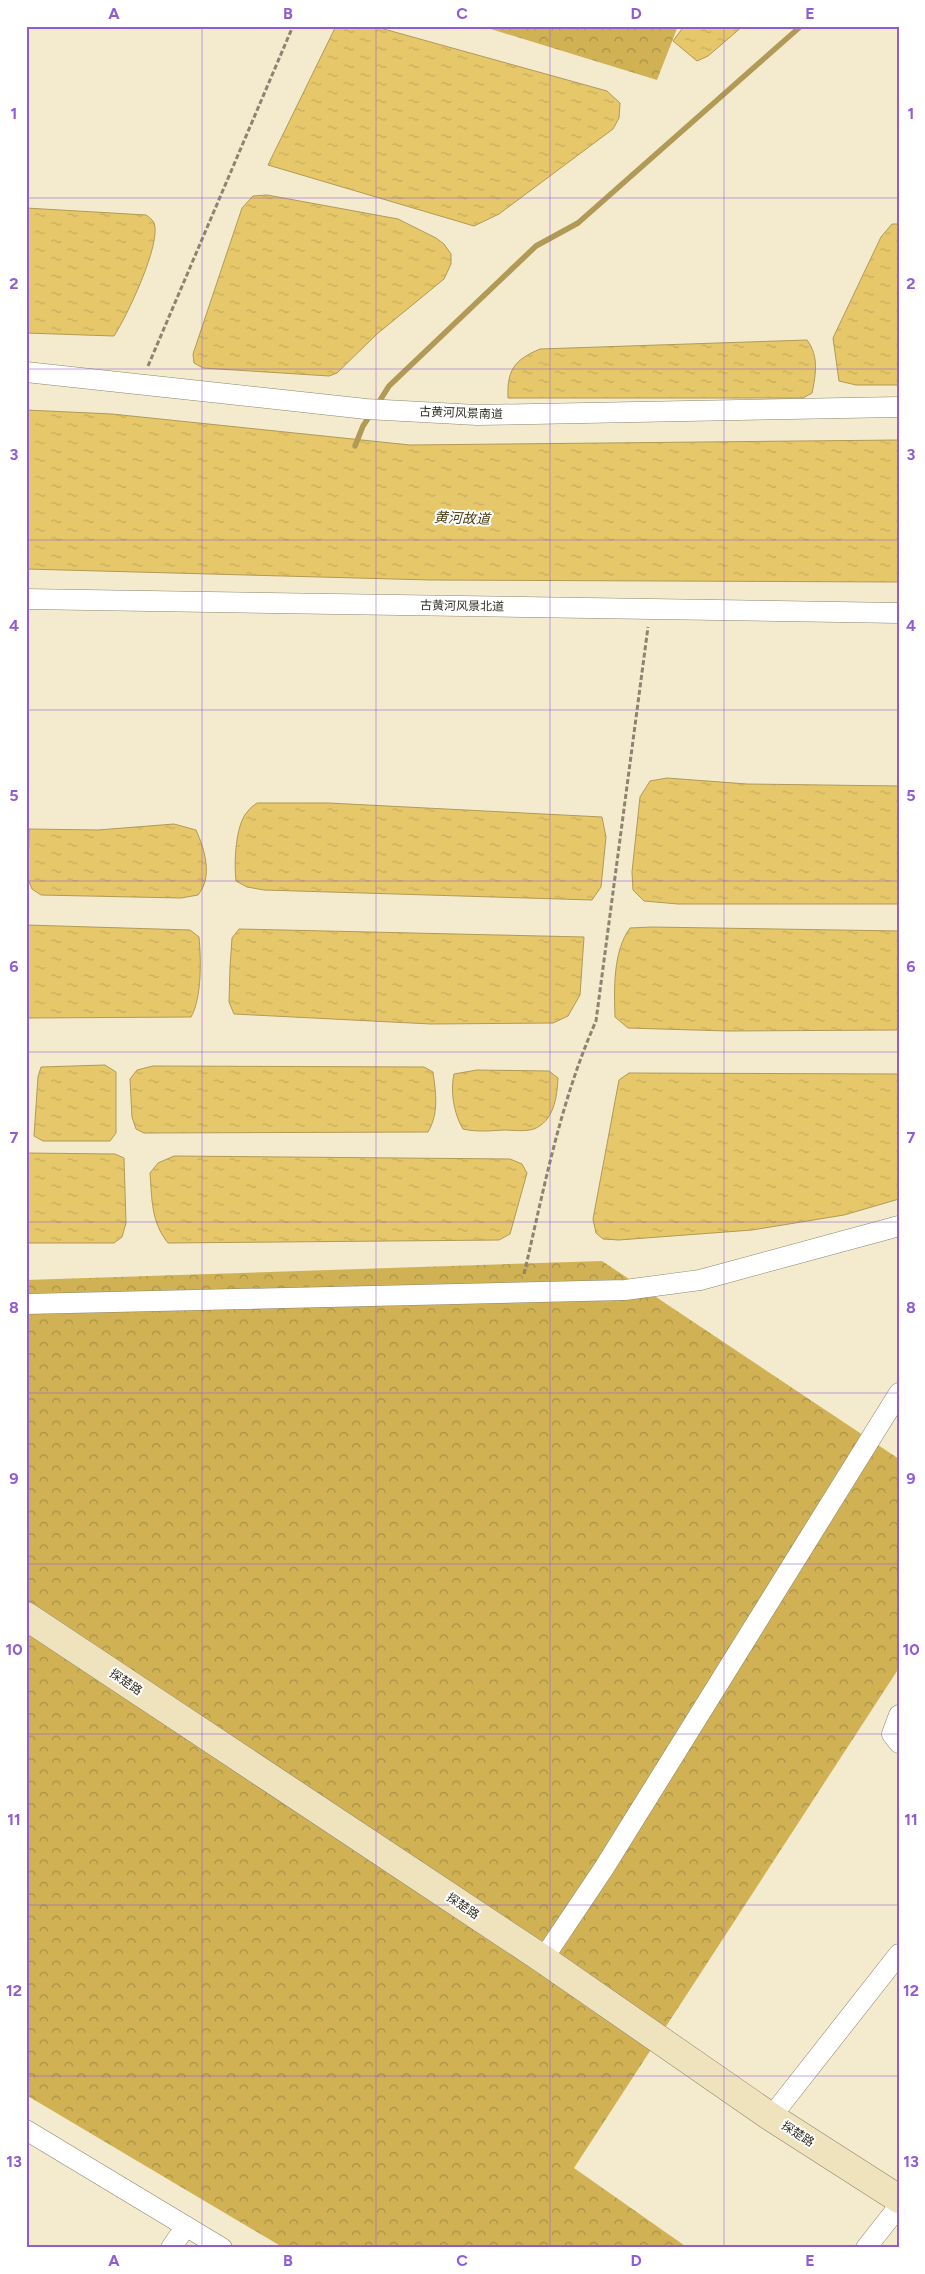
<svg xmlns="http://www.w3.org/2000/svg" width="925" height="2274" font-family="Figtree,'Noto Sans SC',sans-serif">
<defs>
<pattern id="forest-crowns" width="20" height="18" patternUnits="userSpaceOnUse" patternTransform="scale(1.25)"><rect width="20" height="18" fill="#d0b255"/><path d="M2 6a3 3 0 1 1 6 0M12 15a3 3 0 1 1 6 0" fill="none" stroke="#a99146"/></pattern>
<pattern id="water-ripples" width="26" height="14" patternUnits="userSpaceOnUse" patternTransform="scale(1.25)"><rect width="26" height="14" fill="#e6c86b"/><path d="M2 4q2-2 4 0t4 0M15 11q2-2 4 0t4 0" fill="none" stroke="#c6ac5c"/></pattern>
</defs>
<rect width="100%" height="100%" fill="#f4eace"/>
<path fill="url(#forest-crowns)" d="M 481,26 L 678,26 L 657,80 Z
M 602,1261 L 899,1459 L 899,1668 L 574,2168 L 688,2248 L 284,2248 L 26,2095 L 26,1280 Z"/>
<path fill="url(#water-ripples)" stroke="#b09a55" d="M 336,26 L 373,26 L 607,91 L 620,103 L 619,118 L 613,129 L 499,214 L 474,226 L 268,165 Z
M 684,26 L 743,26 L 708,56 L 697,61 L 673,41 Z
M 267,195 L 398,219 L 436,238 L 444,244 L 451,254 L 451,264 L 444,279 L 377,334 L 337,373 L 329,376 L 203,368 L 194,363 L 193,354 L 242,208 L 253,196 Z
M 26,208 L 146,215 C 149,217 153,220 154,223 C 162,243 126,318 114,336 L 26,333 Z
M 892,224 L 899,224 L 899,385 L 856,385 L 839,381 L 833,338 L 881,237 Z
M 807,340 C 819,356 816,374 812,393 L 803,398 L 508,398 C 507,370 514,360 540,349 Z
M 26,410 L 112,414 L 410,445 L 899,440 L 899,582 L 430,580 L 26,569 Z
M 667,778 L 747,784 L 899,786 L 899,904 L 678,904 L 644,901 L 633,890 L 632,872 L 640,797 L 650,781 Z
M 257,803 L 328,803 L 602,817 L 606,837 L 601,887 L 592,900 L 264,890 L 247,887 L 236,881 C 234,864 235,824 248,811 C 250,808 254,805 257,803 Z
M 174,824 L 196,830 C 205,850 213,877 198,895 L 181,898 L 41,895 L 32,889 L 28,879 L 29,829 L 98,830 Z
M 26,925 L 190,930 L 199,937 C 201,959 202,998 191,1017 L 26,1018 Z
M 652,927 L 899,931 L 899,1030 L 728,1031 L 628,1028 L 615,1017 C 614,989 613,951 630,928 Z
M 239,929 L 584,937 L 580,995 L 568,1016 L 553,1023 L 431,1024 L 234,1014 L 229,1002 L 230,967 L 232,938 Z
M 105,1065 L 116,1072 L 116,1133 L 110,1141 L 43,1141 L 34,1136 L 38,1077 L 41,1067 Z
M 153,1066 L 424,1067 L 433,1072 C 436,1094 439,1113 428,1132 L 144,1133 L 136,1129 L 132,1117 L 130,1079 L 137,1070 Z
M 477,1070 L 549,1071 L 558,1078 C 557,1097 554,1121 534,1129 C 525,1132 512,1130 503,1130 C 489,1131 476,1132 463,1129 C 454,1114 450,1092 454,1074 Z
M 629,1073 L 899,1074 L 899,1199 L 844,1215 L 752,1230 L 619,1240 L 603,1239 L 596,1233 L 593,1219 L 619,1080 Z
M 26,1153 L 115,1154 L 124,1158 L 126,1223 L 122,1237 L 114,1243 L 26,1243 Z
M 174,1156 L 510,1159 L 522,1164 L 527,1173 L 510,1234 L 499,1240 L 168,1243 C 151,1222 152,1199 150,1173 L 158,1163 Z"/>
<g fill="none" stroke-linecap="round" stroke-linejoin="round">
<path stroke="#b09a55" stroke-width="5.5" d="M 377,405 L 389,386 L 536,246 L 578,223 L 801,26
M 355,446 L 363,426 L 371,414"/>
<g stroke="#8d856b" stroke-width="21">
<path id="minor" d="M 26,372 L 366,409 L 477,415 L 899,407
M 26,599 L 899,613
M 26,1304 L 625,1290 L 700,1280 L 899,1226
M 899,1715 L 892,1734 L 899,1743
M 543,1959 L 604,1868 L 899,1393
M 771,2117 L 899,1954
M 26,2130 L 222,2248
M 171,2248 L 186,2226
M 866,2248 L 899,2206"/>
</g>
<g stroke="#8d856b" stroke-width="29">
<path id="secondary" d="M 26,1616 L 543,1959 L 771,2117 L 899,2199"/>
</g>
<path stroke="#8b8471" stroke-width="3" stroke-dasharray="5 2.5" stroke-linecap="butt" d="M 148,366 L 293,26
M 524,1274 C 544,1189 560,1102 596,1021 L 648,627"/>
<use href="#minor" stroke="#fff" stroke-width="20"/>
<use href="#secondary" stroke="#eee3bd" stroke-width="28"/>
</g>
<path fill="none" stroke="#905bd3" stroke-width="1" stroke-opacity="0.55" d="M 202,26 L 202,2248M 376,26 L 376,2248M 550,26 L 550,2248M 724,26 L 724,2248M 26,198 L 899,198M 26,369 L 899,369M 26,540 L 899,540M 26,710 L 899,710M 26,881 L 899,881M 26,1052 L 899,1052M 26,1222 L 899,1222M 26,1393 L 899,1393M 26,1564 L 899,1564M 26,1734 L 899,1734M 26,1905 L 899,1905M 26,2076 L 899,2076"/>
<g text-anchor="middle" stroke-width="4" stroke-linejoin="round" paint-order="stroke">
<g font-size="12" fill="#322e23" stroke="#fff">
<text transform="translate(461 413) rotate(2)" y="4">古黄河风景南道</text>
<text transform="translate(462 606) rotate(1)" y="4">古黄河风景北道</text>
<text transform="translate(126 1682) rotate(34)" y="4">探楚路</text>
<text transform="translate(463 1906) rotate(34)" y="4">探楚路</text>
<text transform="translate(798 2134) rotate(33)" y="4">探楚路</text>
</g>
<g font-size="14" font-style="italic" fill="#4e4119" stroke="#fff">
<text transform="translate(462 518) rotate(2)" y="5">黄河故道</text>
</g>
</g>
<rect width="925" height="2274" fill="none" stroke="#ffffff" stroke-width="55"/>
<rect x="28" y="28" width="870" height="2218" fill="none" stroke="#905bd3" stroke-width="2"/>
<g font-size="16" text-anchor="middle" font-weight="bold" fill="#905bd3">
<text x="114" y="19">A</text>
<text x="288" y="19">B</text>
<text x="462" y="19">C</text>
<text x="636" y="19">D</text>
<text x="810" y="19">E</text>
<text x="14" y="119">1</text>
<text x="911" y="119">1</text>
<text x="14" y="289">2</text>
<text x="911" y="289">2</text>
<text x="14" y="460">3</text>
<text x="911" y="460">3</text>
<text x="14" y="631">4</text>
<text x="911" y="631">4</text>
<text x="14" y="801">5</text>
<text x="911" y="801">5</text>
<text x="14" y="972">6</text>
<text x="911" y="972">6</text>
<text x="14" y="1143">7</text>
<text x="911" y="1143">7</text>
<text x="14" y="1313">8</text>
<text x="911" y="1313">8</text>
<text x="14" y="1484">9</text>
<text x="911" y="1484">9</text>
<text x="14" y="1655">10</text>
<text x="911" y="1655">10</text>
<text x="14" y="1825">11</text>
<text x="911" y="1825">11</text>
<text x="14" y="1996">12</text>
<text x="911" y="1996">12</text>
<text x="14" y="2167">13</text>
<text x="911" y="2167">13</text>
<text x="114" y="2266">A</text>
<text x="288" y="2266">B</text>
<text x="462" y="2266">C</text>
<text x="636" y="2266">D</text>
<text x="810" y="2266">E</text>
</g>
</svg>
